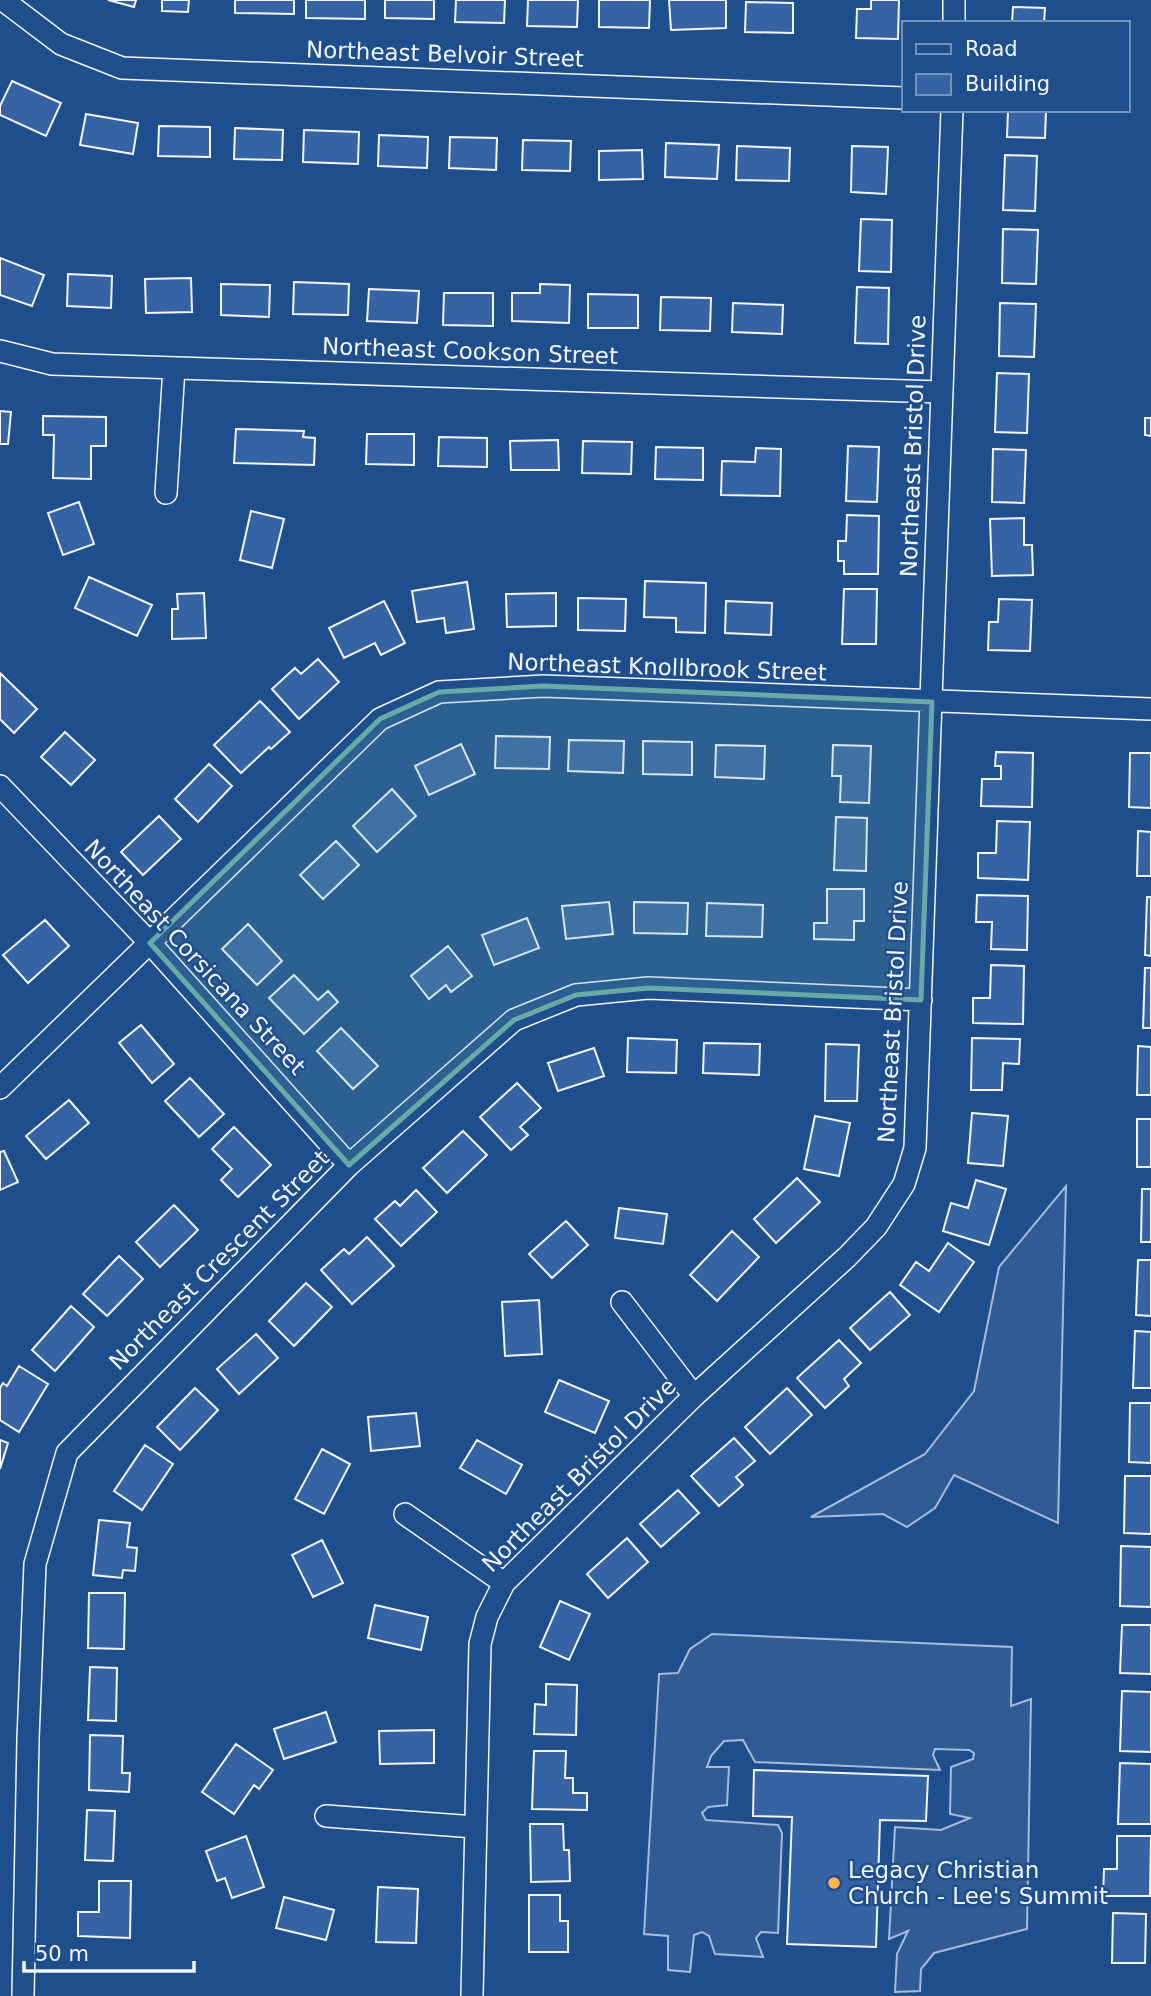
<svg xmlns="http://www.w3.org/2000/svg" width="1151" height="1996" font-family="'DejaVu Sans',sans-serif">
<rect width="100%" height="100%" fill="#1f4e8c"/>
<path fill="#305b95" stroke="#a8bbd7" stroke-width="2" d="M 1066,1186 L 1058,1523 L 954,1475 L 935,1508 L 907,1527 L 883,1514 L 811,1517 L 925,1454 L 974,1391 L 999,1267 Z
M 712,1634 L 1012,1647 L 1011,1706 L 1031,1699 L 1027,1929 L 934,1953 L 921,1969 L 920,1991 L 895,1992 L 897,1954 L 908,1931 L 889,1939 L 895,1827 L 941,1830 L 970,1818 L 950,1814 L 951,1767 L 973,1759 L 974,1753 L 969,1750 L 935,1749 L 933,1755 L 940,1770 L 755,1762 L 743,1740 L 724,1741 L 711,1756 L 707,1767 L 729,1767 L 727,1805 L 708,1807 L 702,1813 L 706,1820 L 778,1825 L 782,1833 L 778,1933 L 761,1932 L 756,1938 L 763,1957 L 715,1954 L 709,1936 L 702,1932 L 694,1935 L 690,1972 L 668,1970 L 668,1936 L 644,1934 L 659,1674 L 678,1673 L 690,1649 Z"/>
<path fill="#3563a3" stroke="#f2f6ff" stroke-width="2" d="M 108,0 L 136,0 L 134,7 Z
M 162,0 L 189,0 L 188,12 L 162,11 Z
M 235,0 L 294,0 L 294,14 L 235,13 Z
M 306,0 L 365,0 L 365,19 L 306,18 Z
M 385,0 L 434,0 L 434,19 L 385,18 Z
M 456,0 L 505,0 L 504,23 L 455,22 Z
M 528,0 L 578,0 L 577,27 L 527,26 Z
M 599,0 L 650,0 L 649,28 L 599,27 Z
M 669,0 L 726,0 L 726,28 L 671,30 Z
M 871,0 L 899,0 L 898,39 L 856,38 L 857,9 L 871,9 Z
M 746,2 L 793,3 L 793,33 L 745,32 Z
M 1013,7 L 1045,8 L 1044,23 L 1012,23 Z
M 12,81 L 61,103 L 46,136 L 0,115 L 0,106 Z
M 1008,110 L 1046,110 L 1045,138 L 1007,137 Z
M 86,114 L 138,123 L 133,154 L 80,145 Z
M 159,126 L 210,127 L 210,157 L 158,156 Z
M 235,128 L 283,130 L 282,160 L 234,159 Z
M 304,130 L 359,132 L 358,164 L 303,162 Z
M 379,135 L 428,137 L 427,168 L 378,166 Z
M 450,137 L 497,138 L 496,170 L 449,168 Z
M 523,140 L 571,141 L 570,171 L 522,170 Z
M 666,143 L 719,145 L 717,179 L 665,177 Z
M 737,146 L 790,148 L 789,181 L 736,180 Z
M 852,146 L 888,147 L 886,194 L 851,192 Z
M 642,150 L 643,179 L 599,180 L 599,151 Z
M 1005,155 L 1037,156 L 1035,211 L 1003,210 Z
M 861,219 L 892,220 L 891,272 L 859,271 Z
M 1003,229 L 1038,230 L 1036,284 L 1002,283 Z
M 0,258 L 44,275 L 32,306 L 0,295 Z
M 68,274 L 112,276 L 111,308 L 67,306 Z
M 191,278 L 192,312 L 146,313 L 145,279 Z
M 294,282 L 349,284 L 348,315 L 293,314 Z
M 221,284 L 270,285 L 269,317 L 221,315 Z
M 540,284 L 570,285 L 569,323 L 512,321 L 512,293 L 540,293 Z
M 857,287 L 889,288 L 888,344 L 855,343 Z
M 369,289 L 419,291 L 417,323 L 367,321 Z
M 444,293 L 493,293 L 493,326 L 443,325 Z
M 588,294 L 638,295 L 638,328 L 588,328 Z
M 661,297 L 711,298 L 710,331 L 660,330 Z
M 733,303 L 783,305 L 782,334 L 732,332 Z
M 1000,303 L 1036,304 L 1034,357 L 999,356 Z
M 997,373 L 1029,374 L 1027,433 L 995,432 Z
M 0,411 L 11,412 L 8,444 L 0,444 Z
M 43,416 L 106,417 L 106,446 L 91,446 L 91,479 L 53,478 L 54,435 L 43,435 Z
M 1145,418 L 1151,418 L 1151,436 L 1145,435 Z
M 236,429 L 304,431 L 303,437 L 315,438 L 314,465 L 234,463 Z
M 367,434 L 414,434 L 414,465 L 366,464 Z
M 439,437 L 487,438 L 487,467 L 438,466 Z
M 558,440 L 559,470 L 511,470 L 510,441 Z
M 583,441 L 632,442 L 631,474 L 582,473 Z
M 848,446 L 879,447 L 877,502 L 846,501 Z
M 656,447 L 703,448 L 703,480 L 655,479 Z
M 756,448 L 781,449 L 780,496 L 721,495 L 722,461 L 755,462 Z
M 993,449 L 1026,450 L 1024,503 L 992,502 Z
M 79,502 L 94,544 L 63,555 L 48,513 Z
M 251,511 L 284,519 L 272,568 L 240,560 Z
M 847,515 L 879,516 L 878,574 L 844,574 L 844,561 L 838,561 L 838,541 L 846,541 Z
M 1024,518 L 1024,545 L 1032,545 L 1033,575 L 992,576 L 990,519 Z
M 89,577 L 152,605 L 137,636 L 75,608 Z
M 645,581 L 706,583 L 705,633 L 676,632 L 676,618 L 644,617 Z
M 467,582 L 474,629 L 446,633 L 444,618 L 417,622 L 412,591 Z
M 844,589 L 877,589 L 876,644 L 842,644 Z
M 204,593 L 206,638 L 172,639 L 172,609 L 178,609 L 177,594 Z
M 556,593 L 556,626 L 507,627 L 506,594 Z
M 578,598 L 626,599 L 625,631 L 578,630 Z
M 999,599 L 1032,600 L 1030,651 L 988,650 L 989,622 L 998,622 Z
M 384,601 L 405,643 L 381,655 L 375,643 L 344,658 L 329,628 Z
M 726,601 L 772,603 L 771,635 L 725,633 Z
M 318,659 L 339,682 L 299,719 L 272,689 L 295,668 L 301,674 Z
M 0,673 L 37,709 L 14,733 L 0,719 Z
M 260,701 L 290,732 L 271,749 L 269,747 L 241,773 L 214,745 Z
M 65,732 L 95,760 L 71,785 L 41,757 Z
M 496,736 L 550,737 L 549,769 L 495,768 Z
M 569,740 L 624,741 L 623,773 L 568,771 Z
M 643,741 L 692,742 L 692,775 L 643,774 Z
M 461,744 L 475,774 L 429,795 L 415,766 Z
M 716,745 L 765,746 L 764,779 L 715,777 Z
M 833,745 L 871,746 L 869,803 L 840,802 L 841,776 L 832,776 Z
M 996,752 L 1033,753 L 1032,807 L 981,806 L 982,779 L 1001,779 L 1001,766 L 995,766 Z
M 1130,753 L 1151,753 L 1151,808 L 1129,807 Z
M 209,764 L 232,786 L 198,822 L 175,799 Z
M 392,789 L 416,816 L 377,852 L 353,826 Z
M 159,816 L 181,839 L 143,875 L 121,852 Z
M 836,817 L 867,818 L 866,871 L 834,870 Z
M 997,821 L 1030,822 L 1028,880 L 978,878 L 978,853 L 996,853 Z
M 1138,831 L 1151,832 L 1151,876 L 1137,876 Z
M 336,841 L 359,865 L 323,899 L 300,875 Z
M 827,889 L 864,889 L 864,921 L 854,921 L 854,940 L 814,939 L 814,923 L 827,923 Z
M 977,895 L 1028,896 L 1027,950 L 991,949 L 992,922 L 976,922 Z
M 1147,897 L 1151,897 L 1151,956 L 1145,955 Z
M 609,902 L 613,934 L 566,939 L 562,906 Z
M 634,902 L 688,903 L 687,934 L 634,933 Z
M 707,903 L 763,905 L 762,937 L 706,936 Z
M 527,918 L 539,948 L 494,965 L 482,935 Z
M 45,920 L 69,946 L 28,983 L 3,955 Z
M 248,924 L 282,961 L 257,985 L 222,949 Z
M 448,946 L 472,976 L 451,992 L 446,985 L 429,999 L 411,976 Z
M 991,965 L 1024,966 L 1023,1024 L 973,1023 L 973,998 L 990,998 Z
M 1145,968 L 1151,968 L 1151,1028 L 1143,1028 Z
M 294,975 L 318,1000 L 328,991 L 338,1002 L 304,1034 L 269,998 Z
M 141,1025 L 174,1064 L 152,1083 L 119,1043 Z
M 341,1028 L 378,1066 L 353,1089 L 317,1051 Z
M 628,1038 L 677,1040 L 676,1073 L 627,1072 Z
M 972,1038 L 1020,1039 L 1019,1064 L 1003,1063 L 1002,1090 L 971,1090 Z
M 704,1043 L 760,1044 L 759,1075 L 703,1073 Z
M 826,1044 L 859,1045 L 857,1101 L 825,1101 Z
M 1138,1046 L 1151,1047 L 1151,1095 L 1137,1095 Z
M 594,1048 L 604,1076 L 558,1091 L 548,1063 Z
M 190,1078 L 224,1114 L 199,1137 L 165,1101 Z
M 517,1083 L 541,1108 L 520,1127 L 528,1135 L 511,1150 L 480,1117 Z
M 69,1100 L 89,1123 L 46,1159 L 26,1136 Z
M 972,1113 L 1008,1116 L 1003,1166 L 968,1163 Z
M 815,1116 L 850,1123 L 839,1176 L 804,1169 Z
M 1137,1119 L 1151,1119 L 1151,1167 L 1137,1167 Z
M 234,1127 L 271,1165 L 238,1197 L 221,1180 L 232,1169 L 212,1149 Z
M 463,1131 L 487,1155 L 447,1193 L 423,1168 Z
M 4,1151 L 18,1182 L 0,1190 L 0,1152 Z
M 797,1178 L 820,1202 L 776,1243 L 754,1219 Z
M 976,1180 L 1006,1189 L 989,1245 L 943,1231 L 951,1203 L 968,1208 Z
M 1142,1189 L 1151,1189 L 1151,1242 L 1141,1242 Z
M 416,1190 L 437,1212 L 401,1246 L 375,1219 L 395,1201 L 400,1206 Z
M 174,1205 L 198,1230 L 160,1267 L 136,1242 Z
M 619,1208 L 667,1214 L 663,1244 L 615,1238 Z
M 566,1221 L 588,1245 L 552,1278 L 529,1254 Z
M 732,1231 L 759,1257 L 717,1301 L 690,1275 Z
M 367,1237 L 394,1266 L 352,1304 L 321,1270 L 344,1249 L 349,1254 Z
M 948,1243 L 974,1262 L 939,1312 L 900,1285 L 916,1262 L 929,1271 Z
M 119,1256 L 143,1279 L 107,1316 L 83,1294 Z
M 1138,1260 L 1151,1260 L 1151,1316 L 1136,1315 Z
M 306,1283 L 332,1307 L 294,1346 L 269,1321 Z
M 890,1292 L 910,1315 L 870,1350 L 850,1328 Z
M 539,1300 L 542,1354 L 505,1356 L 502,1302 Z
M 71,1306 L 94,1327 L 55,1371 L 32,1350 Z
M 1135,1331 L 1151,1332 L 1151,1388 L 1133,1388 Z
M 256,1334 L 278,1358 L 239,1394 L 217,1369 Z
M 839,1340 L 861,1363 L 844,1379 L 849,1386 L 825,1408 L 797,1378 Z
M 19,1366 L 48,1384 L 19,1432 L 0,1420 L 0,1388 L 3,1383 L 7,1386 Z
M 559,1380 L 609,1401 L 595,1433 L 545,1412 Z
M 195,1388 L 218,1410 L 180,1450 L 157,1427 Z
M 787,1388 L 812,1415 L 770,1454 L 745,1427 Z
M 1130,1403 L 1151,1403 L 1151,1463 L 1129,1462 Z
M 416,1413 L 420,1446 L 371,1451 L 368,1417 Z
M 734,1438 L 755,1461 L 736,1477 L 743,1485 L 719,1506 L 691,1476 Z
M 0,1440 L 8,1443 L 0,1469 Z
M 477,1440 L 522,1465 L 506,1494 L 460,1468 Z
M 145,1445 L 173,1464 L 142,1510 L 114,1491 Z
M 322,1449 L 350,1464 L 324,1514 L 295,1499 Z
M 1125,1476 L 1151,1476 L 1151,1534 L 1124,1533 Z
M 678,1490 L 699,1513 L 661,1547 L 640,1524 Z
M 99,1520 L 130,1523 L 127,1547 L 137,1548 L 135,1571 L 123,1570 L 122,1578 L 93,1575 Z
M 627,1538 L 648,1562 L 608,1598 L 587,1574 Z
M 322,1540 L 343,1583 L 313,1597 L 292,1555 Z
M 1121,1546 L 1151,1547 L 1151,1607 L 1120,1606 Z
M 89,1593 L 125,1593 L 124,1649 L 88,1648 Z
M 560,1601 L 590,1614 L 569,1660 L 540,1647 Z
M 375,1605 L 428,1617 L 421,1650 L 368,1638 Z
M 1122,1625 L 1151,1625 L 1151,1674 L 1120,1673 Z
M 90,1667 L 117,1668 L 116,1721 L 88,1720 Z
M 546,1684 L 577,1685 L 576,1735 L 534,1734 L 535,1704 L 546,1705 Z
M 1122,1691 L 1151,1692 L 1151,1752 L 1120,1751 Z
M 326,1712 L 336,1742 L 284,1759 L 274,1729 Z
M 434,1730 L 434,1763 L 380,1764 L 379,1731 Z
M 90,1735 L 123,1736 L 122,1773 L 130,1773 L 129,1792 L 89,1790 Z
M 236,1744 L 273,1770 L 259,1789 L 254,1785 L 234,1814 L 202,1792 Z
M 534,1751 L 566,1751 L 565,1778 L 573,1778 L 573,1793 L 587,1793 L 587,1810 L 532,1809 Z
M 1120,1763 L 1151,1764 L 1151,1824 L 1118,1824 Z
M 754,1770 L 928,1776 L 926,1821 L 880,1820 L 876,1947 L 787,1944 L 792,1817 L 753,1816 Z
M 87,1810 L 115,1811 L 113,1861 L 85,1860 Z
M 530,1824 L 563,1824 L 564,1850 L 569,1850 L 570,1881 L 531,1882 Z
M 246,1836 L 264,1887 L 232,1898 L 225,1878 L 217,1881 L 206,1851 Z
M 1117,1836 L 1151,1836 L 1150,1896 L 1103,1896 L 1104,1869 L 1117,1869 Z
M 99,1881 L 131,1881 L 130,1938 L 78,1936 L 78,1912 L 99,1912 Z
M 378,1887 L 418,1889 L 416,1943 L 376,1942 Z
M 529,1895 L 560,1895 L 560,1921 L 568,1921 L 568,1952 L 529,1952 Z
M 284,1897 L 334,1910 L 326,1940 L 276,1928 Z
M 1113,1913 L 1146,1914 L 1145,1963 L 1112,1963 Z"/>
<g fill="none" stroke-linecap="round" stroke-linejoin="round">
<g stroke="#f2f6ff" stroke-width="24">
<path id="minor" d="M 3,0 L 61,44 L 122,68 L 904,98
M 954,23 L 954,0
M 0,351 L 52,364 L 940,392
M 166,493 L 174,368
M 0,786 L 150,943 L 349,1165
M 0,1088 L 380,719 L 439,692 L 543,686 L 1151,709
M 622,1302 L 694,1396
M 405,1514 L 504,1583
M 326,1816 L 475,1827
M 23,1996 L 28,1739 L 35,1564 L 67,1453 L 349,1165 L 514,1020 L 576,995 L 648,988 L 921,1000
M 472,1996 L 480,1644 L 487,1617 L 504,1583 L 694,1396 L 847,1257 L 876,1227 L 904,1184 L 915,1148 L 952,110"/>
</g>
<use href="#minor" stroke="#1f4e8c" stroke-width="21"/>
</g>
<path fill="#6aa9a8" fill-opacity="0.2" stroke="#6aa9a8" stroke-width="5" stroke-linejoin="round" d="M 543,686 L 932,702 L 921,1000 L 648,988 L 576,995 L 514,1020 L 349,1165 L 150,943 L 380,719 L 439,692 Z"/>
<circle fill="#ffb74d" stroke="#1f4e8c" stroke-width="2.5" cx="834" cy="1883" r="7"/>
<g text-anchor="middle" stroke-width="5" stroke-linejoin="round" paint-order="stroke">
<g font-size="23" fill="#f2f6ff" stroke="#1f4e8c">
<text transform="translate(445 54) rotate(2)" y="8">Northeast Belvoir Street</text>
<text transform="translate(470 351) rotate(2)" y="8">Northeast Cookson Street</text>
<text transform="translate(913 446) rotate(-88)" y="8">Northeast Bristol Drive</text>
<text transform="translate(667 667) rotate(2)" y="8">Northeast Knollbrook Street</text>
<text transform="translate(195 957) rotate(47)" y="8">Northeast Corsicana Street</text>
<text transform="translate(893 1012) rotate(-87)" y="8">Northeast Bristol Drive</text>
<text transform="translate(219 1260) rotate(-45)" y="8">Northeast Crescent Street</text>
<text transform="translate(579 1475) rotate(-45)" y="8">Northeast Bristol Drive</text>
</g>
<g font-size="23" fill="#f2f6ff" stroke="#1f4e8c" text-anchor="start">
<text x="848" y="1878">Legacy Christian<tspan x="848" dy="26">Church - Lee's Summit</tspan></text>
</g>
</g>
<rect x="902" y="21" width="228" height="91" fill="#1f4e8c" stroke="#7391ba" stroke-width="2"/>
<rect x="916" y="44" width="35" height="10" fill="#1f4e8c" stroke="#7391ba" stroke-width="2"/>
<text x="965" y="56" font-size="21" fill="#f2f6ff">Road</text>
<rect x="916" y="74" width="35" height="21" fill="#3563a3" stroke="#7391ba" stroke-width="2"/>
<text x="965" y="91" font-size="21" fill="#f2f6ff">Building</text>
<path d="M24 1961v10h170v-10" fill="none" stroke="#f2f6ff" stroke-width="3.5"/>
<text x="35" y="1961" font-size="21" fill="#f2f6ff" stroke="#1f4e8c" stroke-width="5" paint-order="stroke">50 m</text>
</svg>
